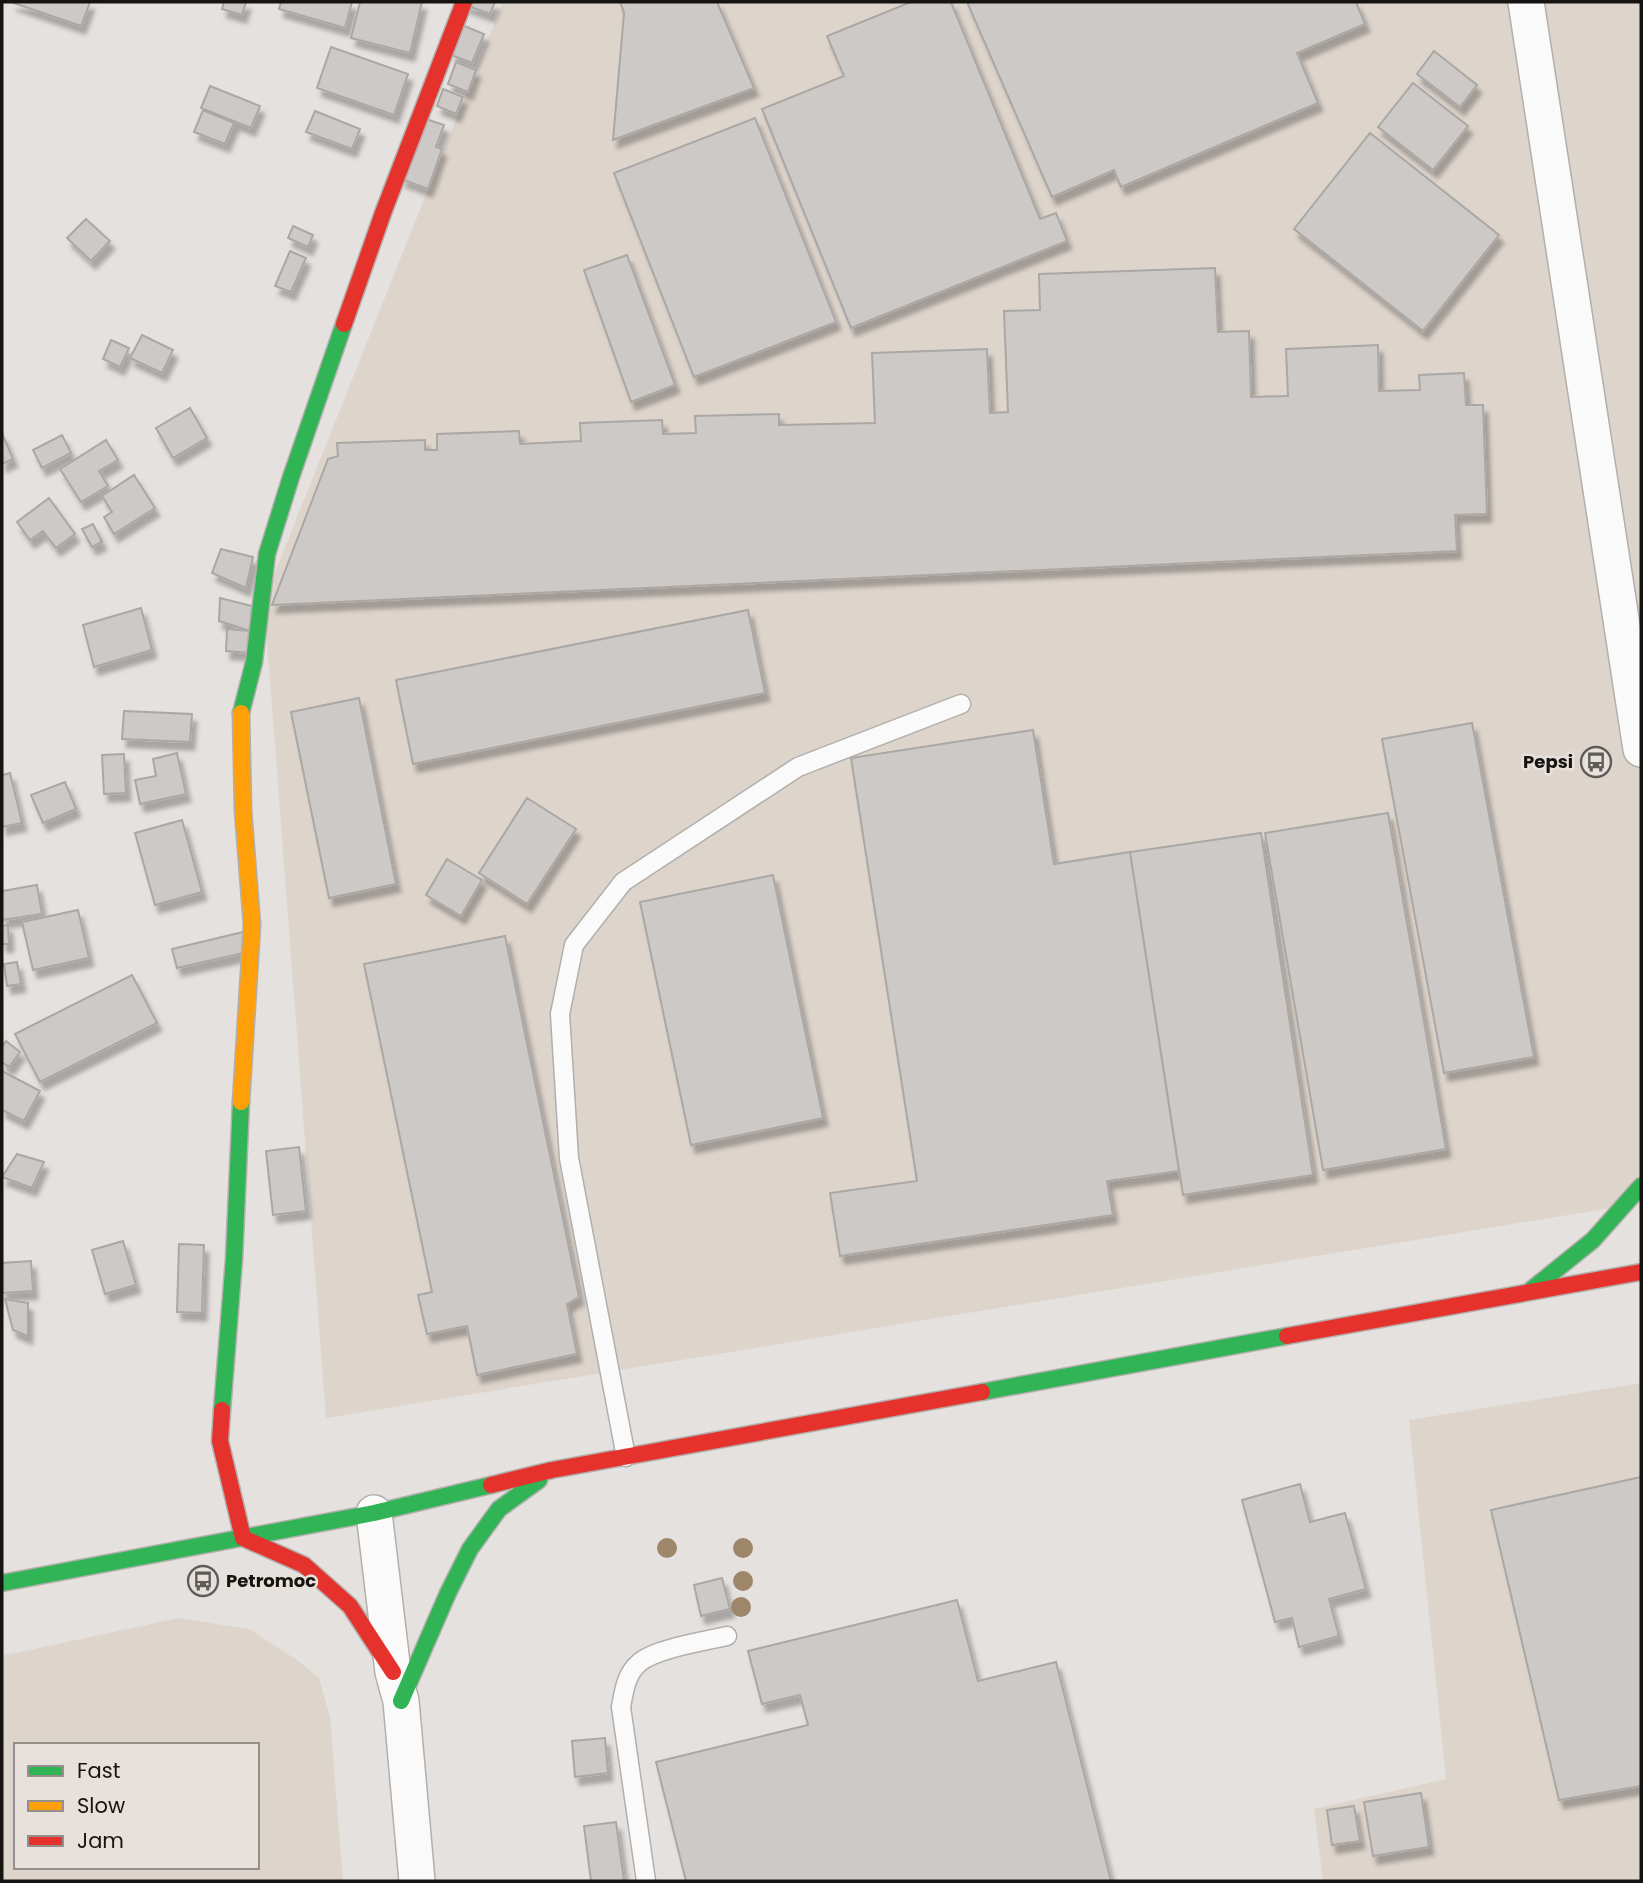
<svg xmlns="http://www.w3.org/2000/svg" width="1643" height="1883" font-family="Poppins,sans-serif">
<defs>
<filter id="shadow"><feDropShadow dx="4.5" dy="8" stdDeviation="2" flood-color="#0004"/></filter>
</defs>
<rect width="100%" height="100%" fill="#e5e1de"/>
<path fill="#ddd4cc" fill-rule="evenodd" d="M 503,2 L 1641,2 L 1641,1203 L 326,1418 L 264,600 Z
M 1641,1383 L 1641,1881 L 1323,1881 L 1314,1809 L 1446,1779 L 1409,1420 Z
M 178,1618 L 249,1629 L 297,1660 L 319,1678 L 330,1717 L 343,1881 L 2,1881 L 2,1656 ZM 16,1745 L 257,1745 L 257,1867 L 16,1867 Z"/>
<path fill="#ccc9c6" stroke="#aaa7a5" stroke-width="2" filter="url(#shadow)" d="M 11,2 L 90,2 L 81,26 Z
M 224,2 L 246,2 L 242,15 L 222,9 Z
M 281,2 L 352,2 L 345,28 L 279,9 Z
M 360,2 L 422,2 L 410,53 L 351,38 Z
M 464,2 L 495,2 L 490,14 L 463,4 Z
M 620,2 L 717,2 L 754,88 L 613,140 L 624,13 Z
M 911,2 L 951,2 L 1040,219 L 1056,213 L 1067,241 L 851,328 L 762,109 L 844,76 L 827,36 Z
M 967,2 L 1356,2 L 1365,24 L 1297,53 L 1318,103 L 1121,187 L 1114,170 L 1052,197 Z
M 462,25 L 484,34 L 472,63 L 451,55 Z
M 331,47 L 408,74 L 394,115 L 317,88 Z
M 1434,51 L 1477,85 L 1460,107 L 1417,74 Z
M 456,62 L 476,70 L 468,92 L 448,84 Z
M 1413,83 L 1468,126 L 1433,170 L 1378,127 Z
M 210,86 L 260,106 L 251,128 L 201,108 Z
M 443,89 L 463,97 L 456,114 L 437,106 Z
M 203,110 L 234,123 L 225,144 L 194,132 Z
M 315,111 L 360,129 L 352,149 L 306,132 Z
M 423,118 L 444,125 L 436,147 L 442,149 L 428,189 L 401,179 Z
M 755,118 L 836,322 L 694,377 L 614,173 Z
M 1370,133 L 1499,235 L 1423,331 L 1294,229 Z
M 86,219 L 110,241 L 91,261 L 67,238 Z
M 293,226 L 313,235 L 308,247 L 288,238 Z
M 290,251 L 306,258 L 291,292 L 275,286 Z
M 627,255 L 675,385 L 631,402 L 584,270 Z
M 1215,268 L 1218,332 L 1249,331 L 1251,397 L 1288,396 L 1286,349 L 1378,345 L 1379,391 L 1420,390 L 1419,375 L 1464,373 L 1466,405 L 1483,405 L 1487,514 L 1455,515 L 1457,551 L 272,605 L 328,459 L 338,456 L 337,443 L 425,440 L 425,450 L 437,450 L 437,434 L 519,431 L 520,444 L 581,441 L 580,423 L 662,420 L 663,434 L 696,433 L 695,416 L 779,414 L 779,425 L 875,423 L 872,353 L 987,349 L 990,413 L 1008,412 L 1004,311 L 1040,310 L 1039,274 Z
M 142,335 L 173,350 L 162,373 L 130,358 Z
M 111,340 L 129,348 L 120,367 L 103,359 Z
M 190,408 L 207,438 L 173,458 L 156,428 Z
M 2,433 L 13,459 L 2,464 Z
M 62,435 L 71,453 L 42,468 L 33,450 Z
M 106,440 L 118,460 L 99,471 L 108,486 L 81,502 L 60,469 Z
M 134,475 L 155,508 L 114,534 L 104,517 L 112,512 L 102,496 Z
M 49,498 L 75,534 L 56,548 L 43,531 L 30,540 L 17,522 Z
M 93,524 L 102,542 L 92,547 L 82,529 Z
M 221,549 L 253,557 L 246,588 L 212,573 Z
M 220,598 L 252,606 L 250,631 L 219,621 Z
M 141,608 L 152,650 L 94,667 L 83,625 Z
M 748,610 L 765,693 L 413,764 L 396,680 Z
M 227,629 L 250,631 L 250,653 L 226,651 Z
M 359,698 L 396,884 L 329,898 L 291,712 Z
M 124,711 L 192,714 L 190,742 L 122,739 Z
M 1472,723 L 1534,1057 L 1444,1073 L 1382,739 Z
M 1033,730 L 1054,864 L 1130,852 L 1179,1171 L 1107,1181 L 1113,1215 L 840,1256 L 830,1193 L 917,1181 L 851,758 Z
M 177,753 L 186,794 L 140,804 L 135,780 L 156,776 L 153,759 Z
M 124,754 L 126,793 L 104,794 L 102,755 Z
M 10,773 L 22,823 L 2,827 L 2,775 Z
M 65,782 L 76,809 L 43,823 L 31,795 Z
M 527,798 L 576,829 L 527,904 L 479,873 Z
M 1388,813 L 1446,1149 L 1323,1170 L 1265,833 Z
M 182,820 L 202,892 L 155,905 L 135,833 Z
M 1261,833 L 1313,1175 L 1183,1195 L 1130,852 Z
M 447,859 L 482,880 L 461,916 L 426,895 Z
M 773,875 L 823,1118 L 691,1145 L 640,902 Z
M 37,885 L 42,914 L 2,920 L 2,891 Z
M 78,910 L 89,958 L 33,970 L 22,922 Z
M 8,925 L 9,944 L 2,944 L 2,926 Z
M 243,932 L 248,952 L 177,968 L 172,949 Z
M 505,936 L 579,1297 L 567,1304 L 577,1354 L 477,1375 L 467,1326 L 427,1334 L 418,1295 L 432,1292 L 364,964 Z
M 17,962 L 21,984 L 7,986 L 4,964 Z
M 132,975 L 157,1023 L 40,1082 L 15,1034 Z
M 6,1041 L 20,1052 L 9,1067 L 2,1062 L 2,1047 Z
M 2,1071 L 40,1091 L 24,1121 L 2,1110 Z
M 299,1147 L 306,1211 L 273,1215 L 266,1151 Z
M 17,1154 L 44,1162 L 32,1188 L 2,1177 Z
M 123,1241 L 136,1285 L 105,1294 L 92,1250 Z
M 179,1244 L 204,1245 L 202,1313 L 177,1312 Z
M 31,1261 L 33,1291 L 2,1293 L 2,1263 Z
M 5,1299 L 28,1303 L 28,1336 L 13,1330 Z
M 1641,1477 L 1641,1786 L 1559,1800 L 1491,1510 Z
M 1300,1484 L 1310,1522 L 1345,1513 L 1366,1589 L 1329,1599 L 1339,1636 L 1299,1647 L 1292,1618 L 1275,1622 L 1242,1500 Z
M 722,1578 L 730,1609 L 701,1616 L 694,1585 Z
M 957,1600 L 978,1681 L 1056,1662 L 1111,1881 L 686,1881 L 656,1762 L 808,1725 L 800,1695 L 762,1704 L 748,1651 Z
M 605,1738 L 608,1773 L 575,1777 L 572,1741 Z
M 1421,1793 L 1429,1847 L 1373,1856 L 1364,1802 Z
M 1354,1806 L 1360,1841 L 1332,1845 L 1327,1810 Z
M 616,1822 L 624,1881 L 591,1881 L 584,1826 Z"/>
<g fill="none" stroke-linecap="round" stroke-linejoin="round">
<g stroke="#b2afac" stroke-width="21">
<path id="lane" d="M 626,1457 L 569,1158 L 560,1014 L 574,945 L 623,882 L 798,767 L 961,704
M 646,1881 L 621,1707 C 624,1691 626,1674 639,1663 C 654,1649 705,1641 727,1636"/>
</g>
<g stroke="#b2afac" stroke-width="38">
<path id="street" d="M 1526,2 L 1641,749
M 374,1513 L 393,1672 L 401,1701 L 417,1881"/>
</g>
<g stroke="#b2afac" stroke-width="19">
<path id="fast" d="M 241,713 L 254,662 L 267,554 L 291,477 L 344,324
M 1531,1290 L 1593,1240 L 1641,1186
M 982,1392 L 1287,1336
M 222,1410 L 234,1259 L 241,1102
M 2,1583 L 374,1513 L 491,1485
M 401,1701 L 448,1593 L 470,1549 L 499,1509 L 539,1480"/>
</g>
<g stroke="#b2afac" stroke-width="19">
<path id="slow" d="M 241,713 L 243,810 L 252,925 L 241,1102"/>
</g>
<g stroke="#b2afac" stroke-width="19">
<path id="jam" d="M 344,324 L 383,213 L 464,2
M 1287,1336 L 1641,1272
M 222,1410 L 220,1441 L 243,1538 L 304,1565 L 350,1606 L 393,1672
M 491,1485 L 552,1470 L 982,1392"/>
</g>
<use href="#lane" stroke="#fbfafa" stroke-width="18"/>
<use href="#street" stroke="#fbfafa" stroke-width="35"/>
<use href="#fast" stroke="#30b455" stroke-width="16"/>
<use href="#slow" stroke="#ff9f0a" stroke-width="16"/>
<use href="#jam" stroke="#e5322d" stroke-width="16"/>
</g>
<g fill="#9e866b">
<circle cx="667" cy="1548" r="10"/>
<circle cx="743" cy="1548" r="10"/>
<circle cx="743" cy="1581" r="10"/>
<circle cx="741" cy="1607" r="10"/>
</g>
<defs>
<g id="bus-ring" transform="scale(1.575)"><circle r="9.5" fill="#e8e1db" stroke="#5e5c59" stroke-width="1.5"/><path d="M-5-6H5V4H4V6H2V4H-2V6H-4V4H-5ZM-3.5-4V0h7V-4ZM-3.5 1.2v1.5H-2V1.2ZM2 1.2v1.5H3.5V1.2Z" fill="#5e5c59"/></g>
</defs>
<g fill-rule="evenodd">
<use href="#bus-ring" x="1596" y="762"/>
<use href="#bus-ring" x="203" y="1581"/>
</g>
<g text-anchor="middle" stroke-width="5" stroke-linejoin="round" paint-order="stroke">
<g font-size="18" font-weight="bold" fill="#161411" stroke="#e8e1db" text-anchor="end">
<text x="1573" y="768">Pepsi</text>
<text x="226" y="1587" text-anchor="start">Petromoc</text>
</g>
</g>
<rect width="1643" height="1883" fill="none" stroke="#161411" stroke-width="7"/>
<rect x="14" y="1743" width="245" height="126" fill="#e8e1db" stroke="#948f8a" stroke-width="2"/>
<rect x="28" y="1766" width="35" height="10" fill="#30b455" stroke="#948f8a" stroke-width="2"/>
<text x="77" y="1778" font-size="21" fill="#161411">Fast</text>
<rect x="28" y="1801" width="35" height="10" fill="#ff9f0a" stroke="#948f8a" stroke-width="2"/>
<text x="77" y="1813" font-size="21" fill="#161411">Slow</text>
<rect x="28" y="1836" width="35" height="10" fill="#e5322d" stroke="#948f8a" stroke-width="2"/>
<text x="77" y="1848" font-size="21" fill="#161411">Jam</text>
</svg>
